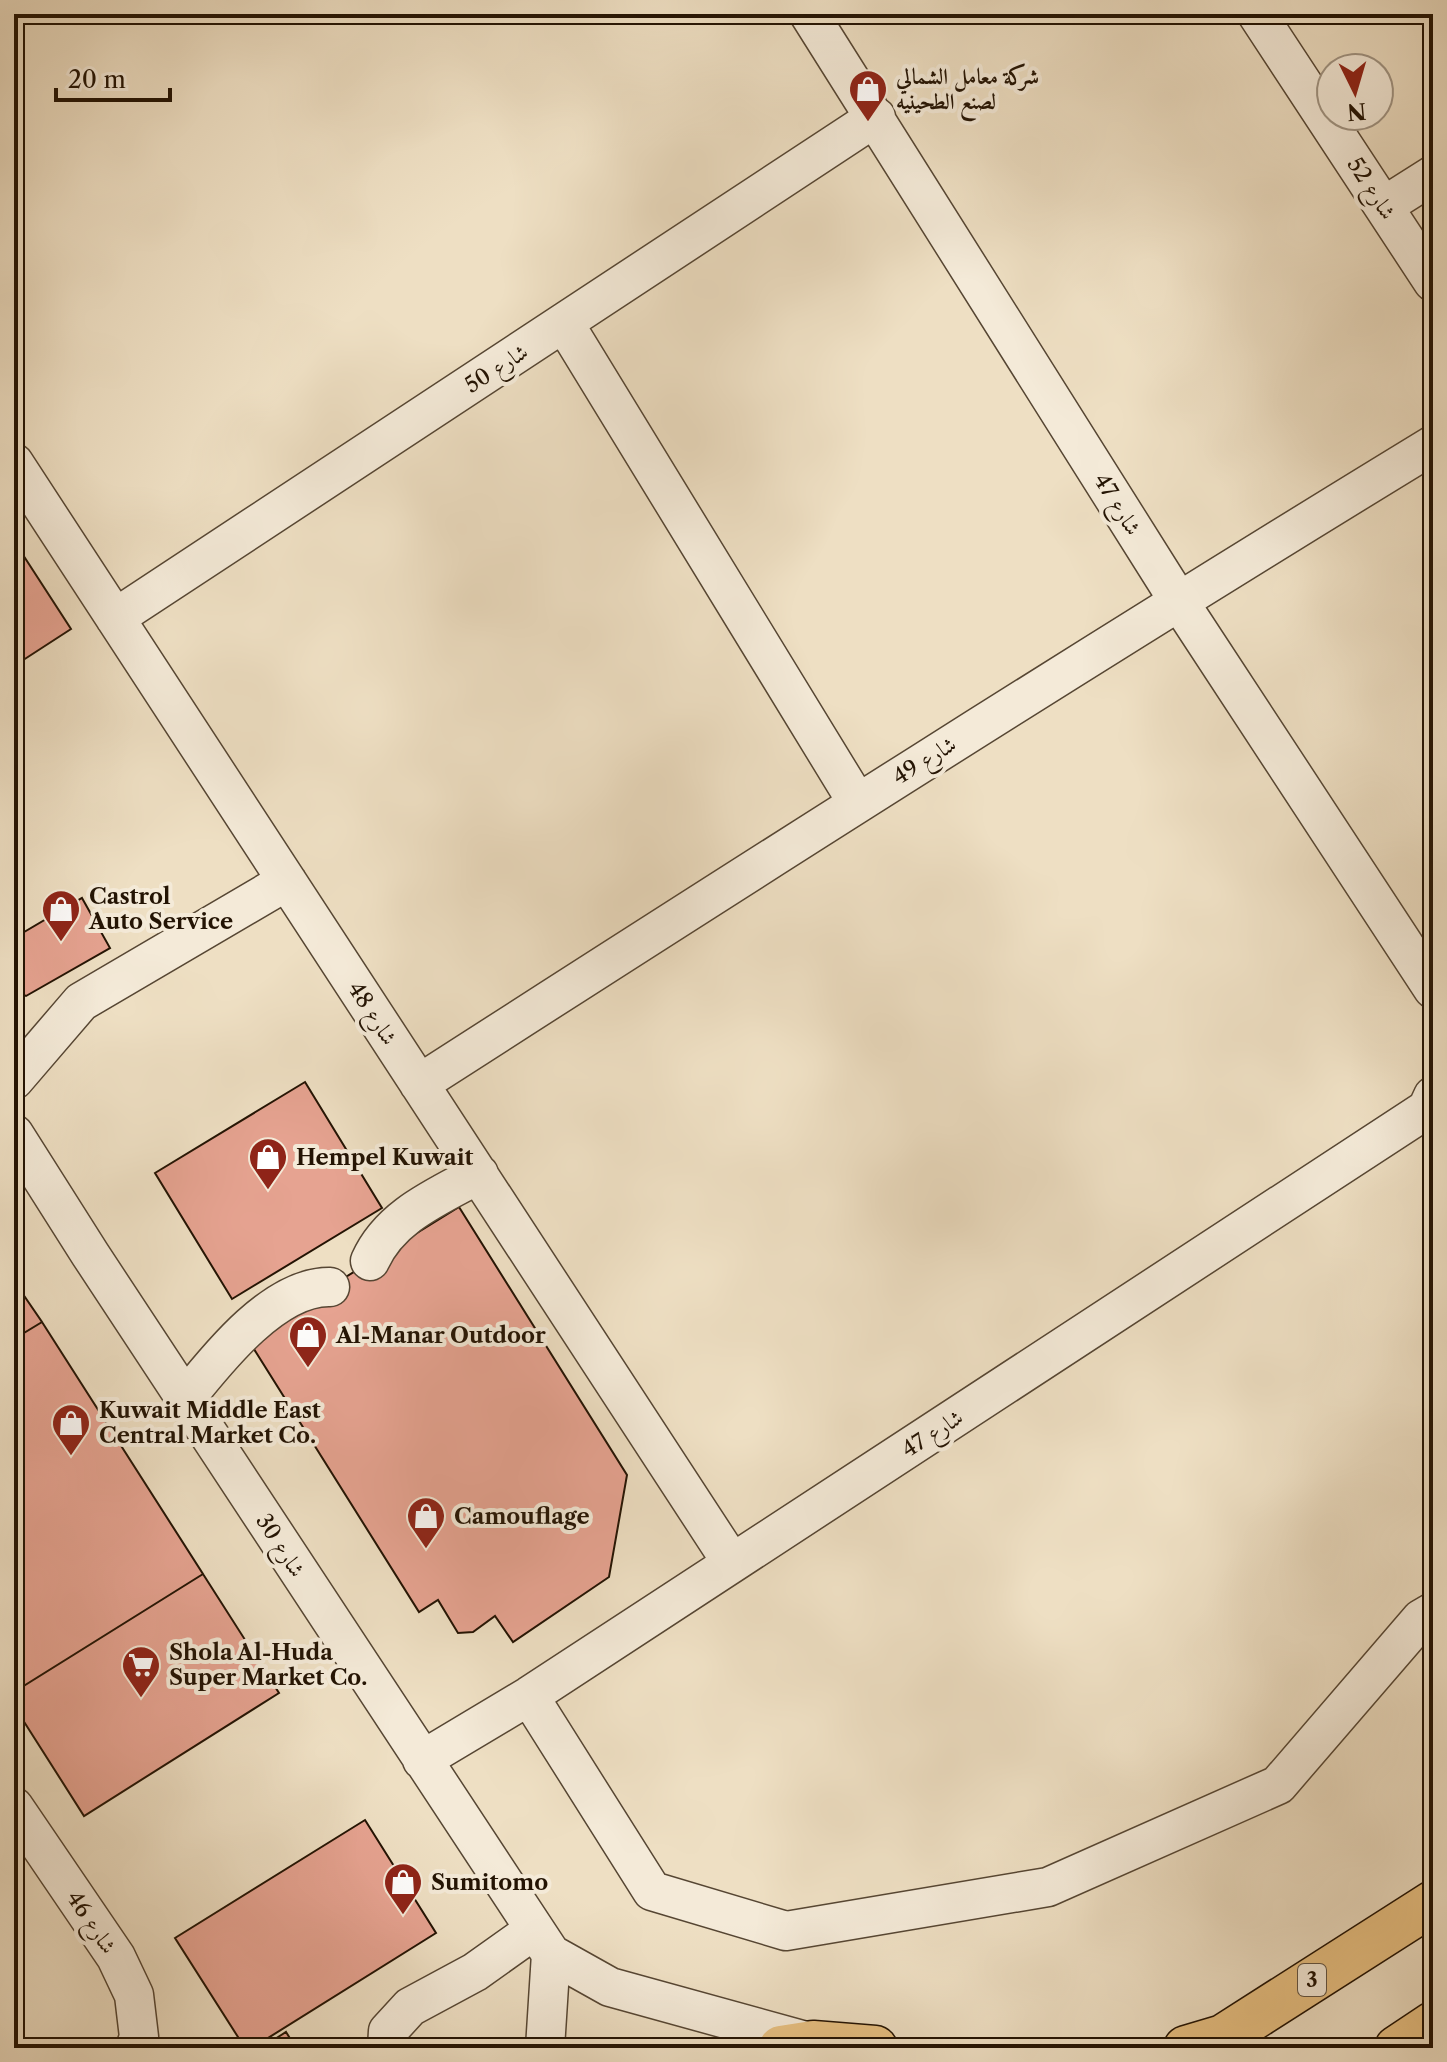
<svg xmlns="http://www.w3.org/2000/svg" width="1447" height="2062" font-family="'Libre Caslon Text',Amiri,serif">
<rect width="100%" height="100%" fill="#eedfc3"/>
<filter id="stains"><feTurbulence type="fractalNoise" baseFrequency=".0025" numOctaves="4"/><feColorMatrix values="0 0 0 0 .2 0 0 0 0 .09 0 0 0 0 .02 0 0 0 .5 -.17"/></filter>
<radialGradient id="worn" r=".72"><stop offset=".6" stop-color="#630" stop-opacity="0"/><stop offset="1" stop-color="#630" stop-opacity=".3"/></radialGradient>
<path fill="#e6a391" stroke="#231303" stroke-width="2" d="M 14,541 L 71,629 L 14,666 Z
M 82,898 L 110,948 L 26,996 L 14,991 L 14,938 Z
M 305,1082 L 382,1208 L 232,1299 L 155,1173 Z
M 459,1207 L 627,1475 L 609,1577 L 513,1642 L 495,1616 L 473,1632 L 458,1633 L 438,1600 L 419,1612 L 247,1338 Z
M 14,1281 L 42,1322 L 14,1339 Z
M 42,1322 L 203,1574 L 14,1692 L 14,1339 Z
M 203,1574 L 279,1693 L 84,1816 L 14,1706 L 14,1692 Z
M 365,1820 L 436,1933 L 252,2048 L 245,2048 L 175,1938 Z
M 286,2032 L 296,2048 L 261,2048 Z"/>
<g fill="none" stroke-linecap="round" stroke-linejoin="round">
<g stroke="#564633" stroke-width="41">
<path id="minor" d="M 809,14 L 1178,600 L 1433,989
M 1257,14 L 1433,282
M 1384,206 L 1433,175
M 564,323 L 857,802
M 14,463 L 732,1563
M 115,618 L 876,117
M 14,1080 L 81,1002 L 287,881
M 419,1084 C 755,868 1092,653 1433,445
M 14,1134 L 90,1254 L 551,1954 L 610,1987 L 813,2043
M 370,1261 C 390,1216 437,1197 479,1174
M 185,1399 C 217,1359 274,1286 330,1287
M 529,1696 L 652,1891 L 786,1931 L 1048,1887 L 1278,1785 L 1421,1619 L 1433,1612
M 422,1760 L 529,1696 L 1427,1109 L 1433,1096
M 14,1807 L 116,1957 L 134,1995 L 139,2037 L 135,2048
M 387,2048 L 388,2031 L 410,2007 L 475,1972 L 534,1930
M 545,2048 L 551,1954"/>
</g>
<g stroke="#231303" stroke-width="47">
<path id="major" d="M 781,2048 L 813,2043 L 875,2048
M 1186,2048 L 1223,2037 L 1433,1903
M 1397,2048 L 1433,2024"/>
</g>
<use href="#minor" stroke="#f4ead8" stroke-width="38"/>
<use href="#major" stroke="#e7c082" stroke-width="44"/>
</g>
<defs>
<g id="shop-pin" transform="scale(2)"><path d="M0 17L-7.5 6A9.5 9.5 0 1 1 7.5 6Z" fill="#8f2418" stroke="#f4ead8"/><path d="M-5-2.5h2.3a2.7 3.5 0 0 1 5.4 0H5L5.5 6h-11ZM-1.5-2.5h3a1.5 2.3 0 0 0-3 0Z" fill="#fff"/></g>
<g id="supermarket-pin" transform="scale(2)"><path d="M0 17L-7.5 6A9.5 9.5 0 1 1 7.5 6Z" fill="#8f2418" stroke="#f4ead8"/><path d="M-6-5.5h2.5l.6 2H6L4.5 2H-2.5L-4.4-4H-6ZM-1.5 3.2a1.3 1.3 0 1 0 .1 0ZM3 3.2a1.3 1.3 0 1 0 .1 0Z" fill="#fff"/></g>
</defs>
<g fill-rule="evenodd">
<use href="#shop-pin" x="868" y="89"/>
<use href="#shop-pin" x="61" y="909"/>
<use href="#shop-pin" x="268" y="1157"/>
<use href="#shop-pin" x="308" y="1335"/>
<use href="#shop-pin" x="71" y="1423"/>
<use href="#shop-pin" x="426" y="1516"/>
<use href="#supermarket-pin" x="141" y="1665"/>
<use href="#shop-pin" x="403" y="1882"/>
</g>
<g text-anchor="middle" stroke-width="8" stroke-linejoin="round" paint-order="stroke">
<rect fill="#f4ead8" stroke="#625443" stroke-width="2" x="1298" y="1964" width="28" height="32" rx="6"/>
<g font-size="20" font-weight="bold" fill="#231303">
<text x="1312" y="1987">3</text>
</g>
<g font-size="22" font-weight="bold" fill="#231303" stroke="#f4ead8" text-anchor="start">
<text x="896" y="84">شركة معامل الشمالي<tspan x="896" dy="25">لصنع الطحينيه</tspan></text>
<text x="89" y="904">Castrol<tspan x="89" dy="25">Auto Service</tspan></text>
<text x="296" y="1165">Hempel Kuwait</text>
<text x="336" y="1343">Al-Manar Outdoor</text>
<text x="99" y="1418">Kuwait Middle East<tspan x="99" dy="25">Central Market Co.</tspan></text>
<text x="454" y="1524">Camouflage</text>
<text x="169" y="1660">Shola Al-Huda<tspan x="169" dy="25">Super Market Co.</tspan></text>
<text x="431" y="1890">Sumitomo</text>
</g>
<g font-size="22" fill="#231303" stroke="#f4ead8">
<text transform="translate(1372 188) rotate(57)" y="8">شارع 52</text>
<text transform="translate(496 368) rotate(-33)" y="8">شارع 50</text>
<text transform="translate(1118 504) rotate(58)" y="8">شارع 47</text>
<text transform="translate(924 760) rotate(-32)" y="8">شارع 49</text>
<text transform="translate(373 1013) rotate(57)" y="8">شارع 48</text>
<text transform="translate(932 1433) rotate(-33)" y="8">شارع 47</text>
<text transform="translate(281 1545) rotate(57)" y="8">شارع 30</text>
<text transform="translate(92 1922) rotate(56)" y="8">شارع 46</text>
</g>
</g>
<rect width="1447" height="2062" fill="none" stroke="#eedfc3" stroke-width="48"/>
<rect x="16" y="16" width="1415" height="2030" fill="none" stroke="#231303" stroke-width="4"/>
<rect x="24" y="24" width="1399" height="2014" fill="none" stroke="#231303" stroke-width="2"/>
<g transform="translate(1355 92) rotate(175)"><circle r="38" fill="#f4ead8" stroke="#a09483" stroke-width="2"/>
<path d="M0-6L14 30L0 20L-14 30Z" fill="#8f2418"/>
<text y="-12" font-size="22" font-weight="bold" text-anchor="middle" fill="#231303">N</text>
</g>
<path d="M56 88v12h114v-12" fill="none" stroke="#231303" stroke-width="4"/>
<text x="68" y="88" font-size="24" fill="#231303" stroke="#f4ead8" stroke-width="6" paint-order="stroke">20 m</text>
<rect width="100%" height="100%" filter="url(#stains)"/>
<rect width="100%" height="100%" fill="url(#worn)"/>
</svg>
